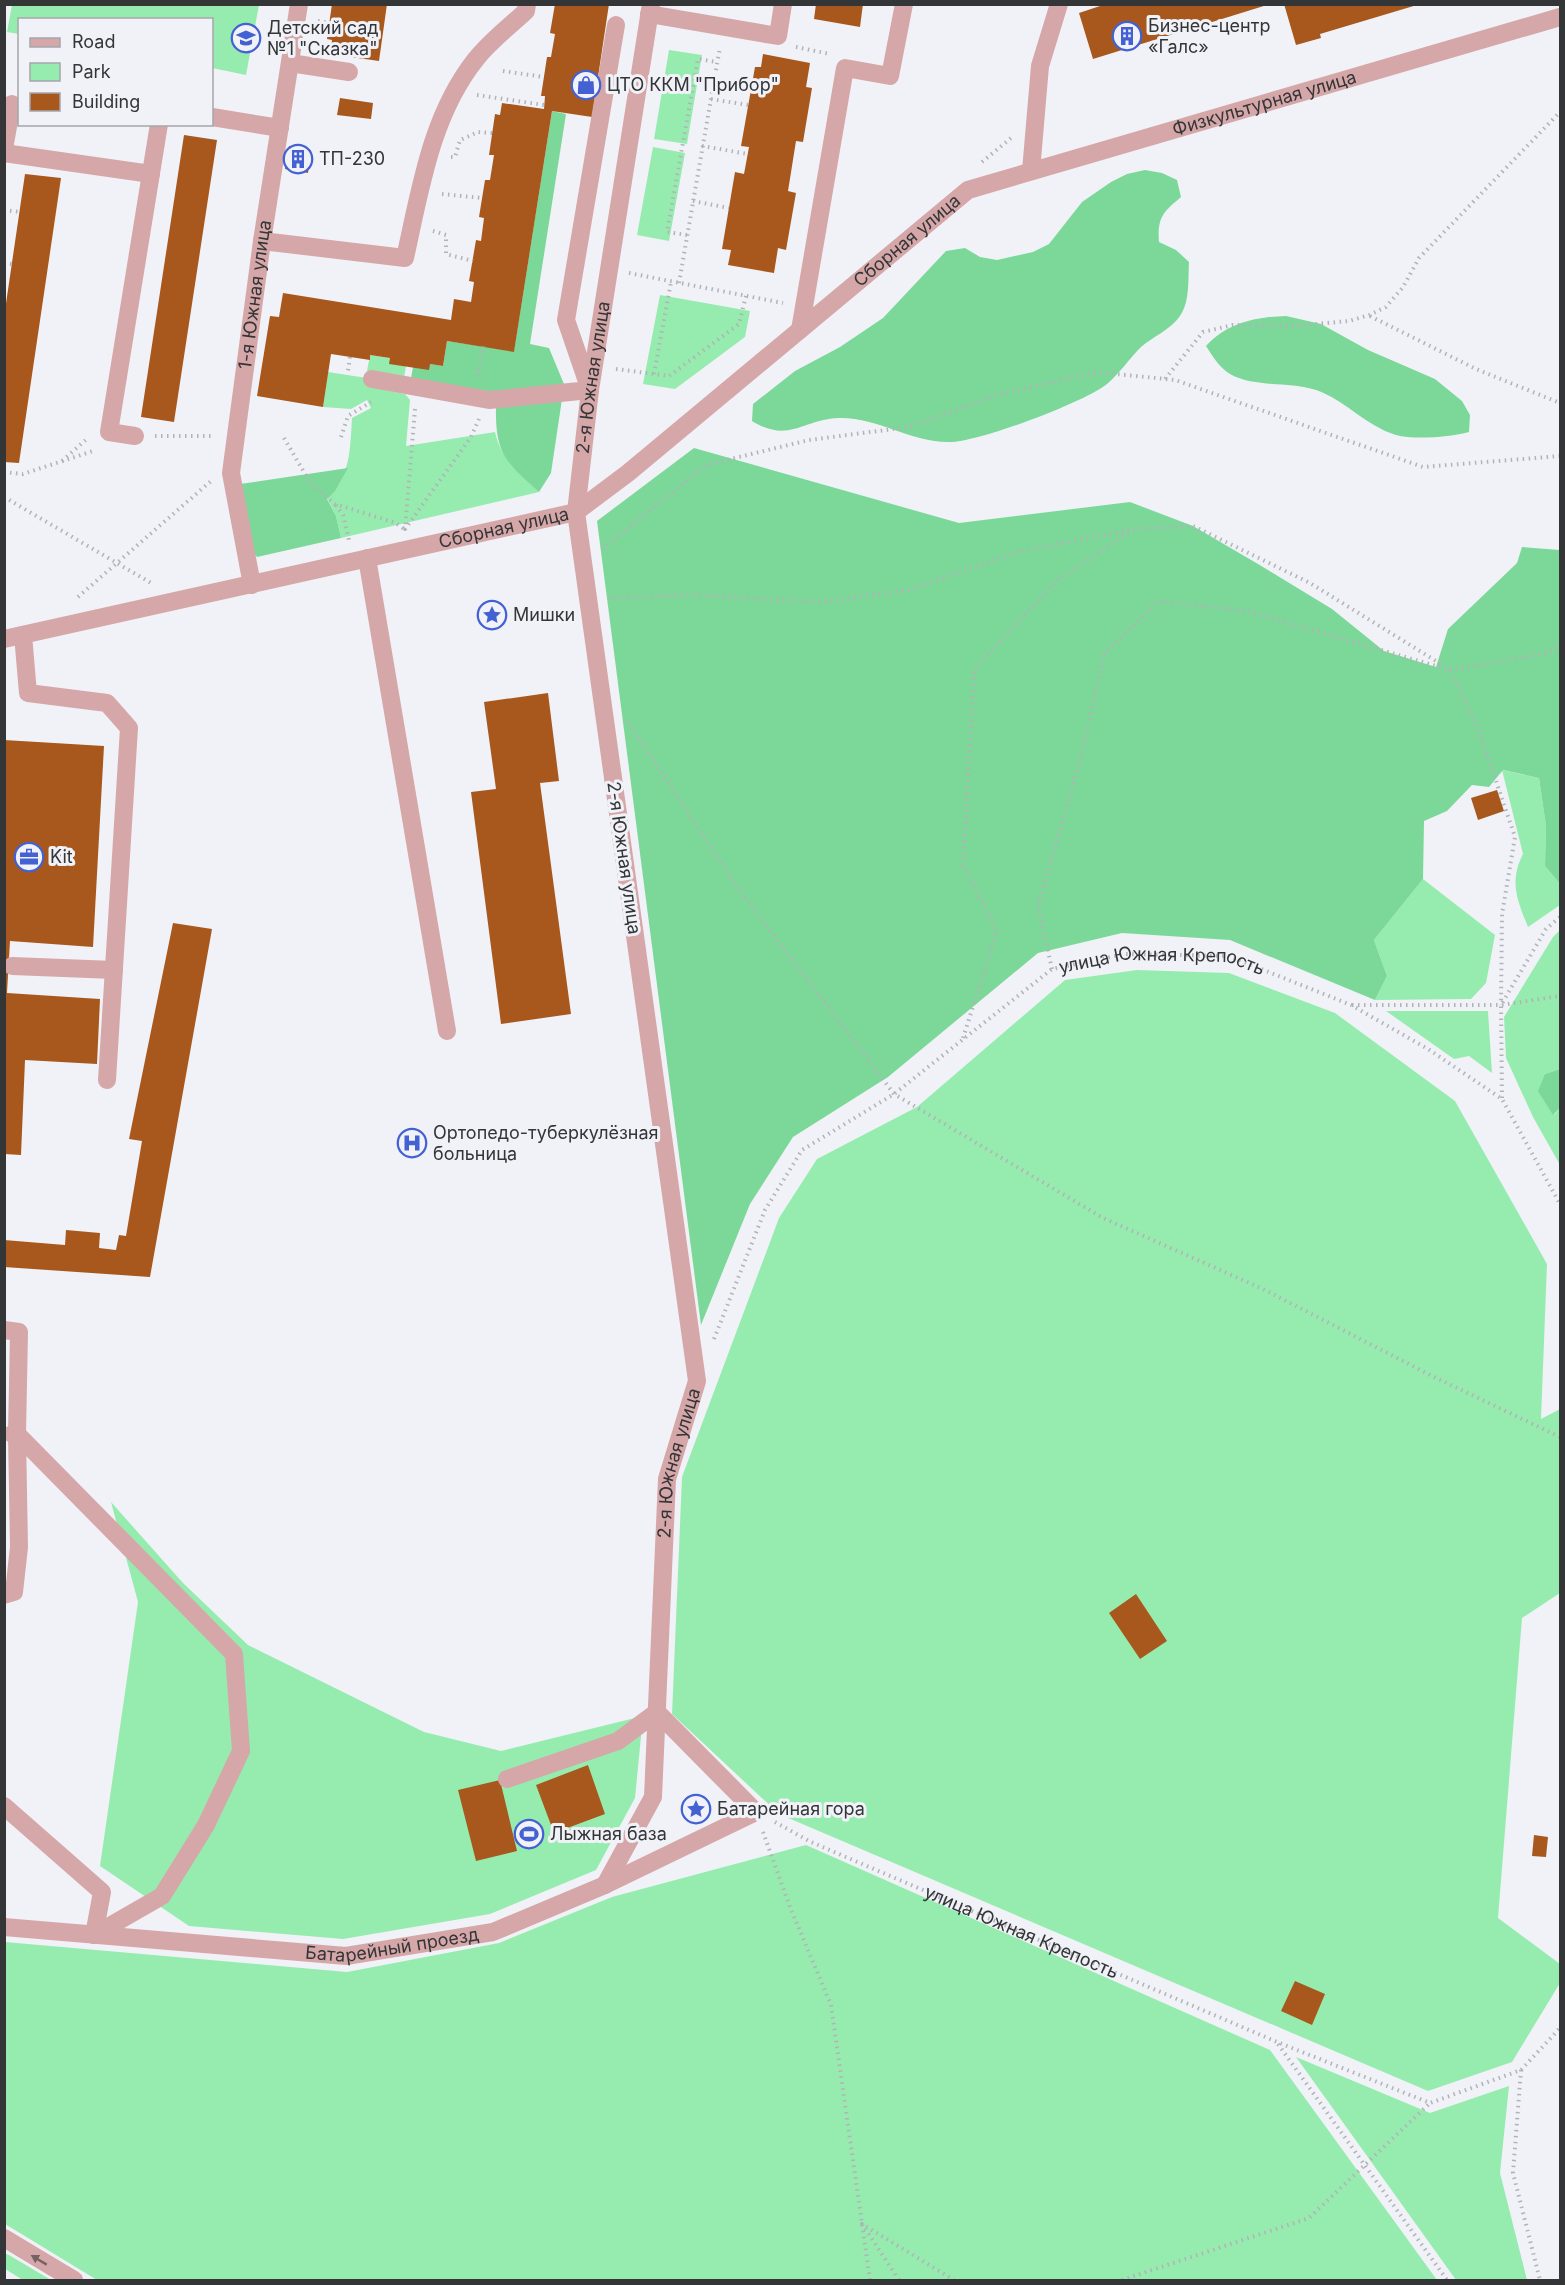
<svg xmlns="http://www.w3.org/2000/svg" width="1565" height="2285" font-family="Inter,sans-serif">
<rect width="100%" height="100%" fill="#f0f2f8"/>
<path fill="#96ecaf" d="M 12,5 L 12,4 L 259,5 L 246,75 L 212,68 L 212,20 L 20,20 L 19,34 L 7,32 Z
M 669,50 L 702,55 L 687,144 L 654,139 Z
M 653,147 L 685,153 L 669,241 L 637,235 Z
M 660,295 L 750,311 L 745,337 L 675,389 L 643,384 Z
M 370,355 L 390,358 L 406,366 L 404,378 L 367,371 Z
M 328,372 L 367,378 L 366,386 L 405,394 L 410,400 L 406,446 L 495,432 C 501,459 519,474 539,492 L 341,538 L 336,516 L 327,498 C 351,476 350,449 352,418 L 371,408 L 367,400 L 351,409 L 323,407 Z
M 1502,770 L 1539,778 L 1546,826 L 1545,866 L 1560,884 L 1560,905 L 1528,927 C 1517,900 1509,881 1523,854 Z
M 1423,879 L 1495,935 L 1486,983 L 1471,999 L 1375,1000 L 1387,976 L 1374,940 Z
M 1560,930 L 1560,1069 L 1545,1074 L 1554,1115 L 1560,1108 L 1560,1165 L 1533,1117 L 1506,1058 L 1504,1017 L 1553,937 Z
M 1137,970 L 1229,973 L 1335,1013 L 1455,1101 L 1547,1264 L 1541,1419 L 1560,1409 L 1560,1593 L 1522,1618 L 1498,1918 L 1560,1964 L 1560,1983 L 1512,2062 L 1428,2091 L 779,1814 L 672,1714 L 682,1477 L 779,1218 L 817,1159 L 917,1107 L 1065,980 Z
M 1386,1011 L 1488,1011 L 1492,1073 L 1469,1056 L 1454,1059 Z
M 111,1502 L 183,1583 L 248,1645 L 424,1732 L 501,1751 L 643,1716 L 635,1798 L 596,1870 L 490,1914 L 343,1939 L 189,1926 L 100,1866 L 138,1602 Z
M 806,1845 L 1270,2050 L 1437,2280 L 97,2280 L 5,2224 L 5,1942 L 347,1972 L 499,1943 L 612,1897 Z
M 1296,2057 L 1430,2113 L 1509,2086 L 1500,2173 L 1527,2280 L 1456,2280 Z
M 4,2253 L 9,2255 L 51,2280 L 23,2280 L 5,2269 Z"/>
<path fill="#7cd899" d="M 552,111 L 566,114 L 530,344 L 549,348 L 564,384 L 493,392 L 411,378 L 413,367 L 430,364 L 443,366 L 447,341 L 514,351 Z
M 1145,170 L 1162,173 L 1177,180 L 1181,197 C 1163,212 1157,218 1159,242 L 1176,250 L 1189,262 C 1188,279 1190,302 1180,316 C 1170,330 1154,336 1141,347 C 1129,359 1120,373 1107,384 C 1085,402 979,442 950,442 C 912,443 877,417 839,418 C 803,419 789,444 752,421 L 753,404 L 795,371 L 840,347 L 883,318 L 946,251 L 965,248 L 980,257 L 997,260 L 1033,252 L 1049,244 L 1082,202 L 1111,182 L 1127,174 Z
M 1286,316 L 1321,324 L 1368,350 L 1435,379 L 1462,401 L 1470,415 L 1469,432 C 1450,437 1414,440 1396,435 C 1366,426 1345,400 1316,390 C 1288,381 1255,388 1230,374 C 1219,367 1213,357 1206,346 C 1227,323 1255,317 1286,316 Z
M 562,399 L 551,473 L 539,492 C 505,462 495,453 496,406 Z
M 694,448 L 959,523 L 1130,502 L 1193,526 L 1258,564 L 1332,609 L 1384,651 L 1436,667 L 1448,629 L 1517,563 L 1522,547 L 1560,550 L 1560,884 L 1545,866 L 1546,826 L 1539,778 L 1503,770 L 1489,787 L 1472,785 L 1447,811 L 1424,821 L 1423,879 L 1374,940 L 1387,976 L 1375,1000 L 1230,940 L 1122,933 L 1038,953 L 888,1077 L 793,1137 L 750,1204 L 701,1325 L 597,521 Z
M 348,468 L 335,491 L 327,499 L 336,516 L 341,538 L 257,557 L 254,553 L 240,484 Z
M 1560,1069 L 1560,1108 L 1553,1115 L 1538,1091 L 1545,1074 Z"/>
<path fill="#a8581c" d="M 332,4 L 387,4 L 379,61 L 330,54 L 332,40 L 327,39 Z
M 555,4 L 609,4 L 592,117 L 552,111 L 514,352 L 447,341 L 443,366 L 430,364 L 429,370 L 389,364 L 390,358 L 370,355 L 370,360 L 331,354 L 323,407 L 257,396 L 270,316 L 279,317 L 283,293 L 451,320 L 454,299 L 471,302 L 474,282 L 469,281 L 476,240 L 481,241 L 484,218 L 479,217 L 485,180 L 490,180 L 494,155 L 489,155 L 495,114 L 500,115 L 502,103 L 544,109 L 545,96 L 541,96 L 547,57 L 551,57 L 555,34 L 550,33 Z
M 816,4 L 863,4 L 860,27 L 814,19 Z
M 1106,4 L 1267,4 L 1267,5 L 1093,59 L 1079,13 Z
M 1284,4 L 1417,4 L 1417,5 L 1320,34 L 1321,38 L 1296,45 Z
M 763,54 L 810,63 L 806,87 L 812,88 L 803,142 L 796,141 L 788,191 L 796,193 L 786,250 L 778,248 L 774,273 L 728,265 L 731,250 L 722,249 L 735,172 L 744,174 L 749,147 L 741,146 L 755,67 L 761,67 Z
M 340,98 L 373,103 L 371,119 L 337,115 Z
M 184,135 L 217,140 L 174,422 L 141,417 Z
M 289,146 L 311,150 L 308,173 L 285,169 Z
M 25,174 L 61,178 L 19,463 L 4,462 L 4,317 Z
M 548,693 L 559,781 L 540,783 L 571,1014 L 501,1024 L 471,792 L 496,789 L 484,702 Z
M 4,740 L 104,746 L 93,947 L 10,941 L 7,993 L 100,999 L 97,1064 L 25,1060 L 21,1155 L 4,1154 Z
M 1497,790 L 1504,811 L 1478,820 L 1471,798 Z
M 173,923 L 212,929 L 150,1277 L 4,1267 L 4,1240 L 65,1245 L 66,1230 L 100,1233 L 99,1248 L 116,1250 L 119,1235 L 126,1236 L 142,1141 L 129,1139 Z
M 1136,1594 L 1167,1641 L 1140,1659 L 1109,1613 Z
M 588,1765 L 605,1814 L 554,1833 L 536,1785 Z
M 500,1780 L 517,1851 L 476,1861 L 458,1790 Z
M 1534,1835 L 1548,1837 L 1546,1857 L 1532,1856 Z
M 1295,1981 L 1325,1994 L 1312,2025 L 1281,2011 Z"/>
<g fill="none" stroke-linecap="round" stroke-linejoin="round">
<g stroke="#b1b3b7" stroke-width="4" stroke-dasharray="1.5 4.5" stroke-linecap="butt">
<path d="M 318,21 L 329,23"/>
<path d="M 796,47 L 830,54"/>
<path d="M 503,71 L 544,77"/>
<path d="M 477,95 L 544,105"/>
<path d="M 711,99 L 748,105"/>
<path d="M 702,146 L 748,154"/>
<path d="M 451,157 L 455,157 L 460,140 L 478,132 L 492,133"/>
<path d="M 982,162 L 1011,138"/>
<path d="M 442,194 L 482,198"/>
<path d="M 693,201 L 729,208"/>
<path d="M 4,210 L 20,212"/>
<path d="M 433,231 L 446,235 L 446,254 L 473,261"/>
<path d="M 687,235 L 667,232 L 698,59 L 717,62"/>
<path d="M 4,263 L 12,264"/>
<path d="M 629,273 L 783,303"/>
<path d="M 679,283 L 720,47"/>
<path d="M 1370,316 L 1476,369 L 1560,403"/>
<path d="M 4,317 L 5,317"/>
<path d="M 350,357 L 348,371 L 351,371"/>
<path d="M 616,369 L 669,376 L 739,324 L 746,296"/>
<path d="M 654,374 L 671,282"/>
<path d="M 478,376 L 483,346"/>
<path d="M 1165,379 L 1203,332 L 1233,325 L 1294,326 L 1349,321 L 1369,315 L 1386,307 L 1403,287 L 1419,258 L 1560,112"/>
<path d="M 415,409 L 405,529 L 471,437 L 479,419"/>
<path d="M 155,436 L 213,436"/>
<path d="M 341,437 L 348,416 L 371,402"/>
<path d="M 284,438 L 311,484 L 335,504 L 396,523 L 404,529"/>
<path d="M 62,461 L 88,438"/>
<path d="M 4,472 L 23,474 L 96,450"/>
<path d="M 4,497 L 151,583"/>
<path d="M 336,505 L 343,515 L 349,540"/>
<path d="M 602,549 L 706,465 L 809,440 L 909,427 L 997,395 L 1097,372 L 1175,380 L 1423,467 L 1560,456"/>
<path d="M 78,597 L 211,481"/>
<path d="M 609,598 L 692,595 L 821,602 L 908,590 L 1018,552 L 1134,529 L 1193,526 L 1310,583 L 1444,666"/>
<path d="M 1450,670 L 1543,654 L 1560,648"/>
<path d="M 628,722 L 737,887 L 894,1094 L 1103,1218 L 1263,1289 L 1430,1375 L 1560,1437"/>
<path d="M 1052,969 L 1038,906 L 1079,765 L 1105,652 L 1159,601 L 1247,611 L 1450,670 L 1478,728 L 1515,837 L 1502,914 L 1501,1005"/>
<path d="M 1352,1005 L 1501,1005 L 1560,996"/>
<path d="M 963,1038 L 997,931 L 963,864 L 974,670 L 1055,582 L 1131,531"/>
<path d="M 1502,1098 L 1501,1005 L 1546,929 L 1560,917"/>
<path id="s1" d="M 714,1339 L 765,1210 L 802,1150 L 894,1094 L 1052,969 L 1125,954 L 1229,956 L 1351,1005 L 1428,1049 L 1502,1099 L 1560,1204"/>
<path id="s2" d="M 775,1822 L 811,1842 L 1277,2042 L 1430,2103 L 1521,2070 L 1560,2028"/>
<path d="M 763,1832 L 790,1907 L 831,2005 L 870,2280"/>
<path d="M 1278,2044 L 1447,2280"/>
<path d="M 1521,2070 L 1513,2173 L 1540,2280"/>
<path d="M 899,2280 L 862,2224 L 954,2280"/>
<path d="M 1122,2280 L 1309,2218 L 1430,2103"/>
</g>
<g stroke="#d6a7a8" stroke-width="18">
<path d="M 649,14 L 778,36 L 783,4"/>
<path d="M 290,63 L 349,72"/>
<path d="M 212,117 L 280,128"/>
<path d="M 4,149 L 12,104"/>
<path d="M 4,153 L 151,174"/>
<path d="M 1031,171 L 1040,66 L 1059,4"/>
<path d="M 262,241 L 405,258 C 420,191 431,115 476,59 C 490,41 510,26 526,11 L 527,4"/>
<path d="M 800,330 L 845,68 L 890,76 L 904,4"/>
<path d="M 372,379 L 489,400 L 590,390 L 566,320 L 616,25"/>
<path d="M 135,436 L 109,432 L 159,124"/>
<path d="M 367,558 L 447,1031"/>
<path id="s3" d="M 252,585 L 231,473 L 262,241 L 299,4"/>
<path d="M 23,635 L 28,693 L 107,703 L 129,728 L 107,1080"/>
<path id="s4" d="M 4,639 L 576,512 L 628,473 L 968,190 L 1560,17"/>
<path d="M 12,966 L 114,970"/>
<path d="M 4,1330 L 19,1332 L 17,1434 L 234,1654 L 241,1751 L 206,1825 L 162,1896 L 94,1935"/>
<path d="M 4,1595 L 14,1592 L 19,1547 L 17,1434 L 12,1434"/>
<path d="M 507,1779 L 618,1741 L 657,1712"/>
<path d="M 4,1806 L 102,1892 L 94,1935"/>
<path id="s5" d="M 605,1885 L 653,1797 L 667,1479 L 697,1381 L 576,512 L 590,390 L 651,4"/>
<path id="s6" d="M 4,1927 L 346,1956 L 493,1932 L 605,1885 L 756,1812 L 657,1712"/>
<path d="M 4,2238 L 74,2280"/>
</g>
</g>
<defs><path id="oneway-solid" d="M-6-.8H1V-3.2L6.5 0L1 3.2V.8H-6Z" transform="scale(1.5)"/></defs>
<use fill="#756364" href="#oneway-solid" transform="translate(39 2260) rotate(-149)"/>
<defs>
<g id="building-ring" transform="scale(1.5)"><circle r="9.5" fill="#f0f2f8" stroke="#4461d4" stroke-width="1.5"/><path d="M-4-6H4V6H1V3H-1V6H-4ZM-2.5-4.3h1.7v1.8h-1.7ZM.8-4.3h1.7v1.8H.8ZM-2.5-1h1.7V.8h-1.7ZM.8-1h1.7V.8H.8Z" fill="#4461d4"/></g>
<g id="school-ring" transform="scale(1.5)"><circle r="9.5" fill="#f0f2f8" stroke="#4461d4" stroke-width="1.5"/><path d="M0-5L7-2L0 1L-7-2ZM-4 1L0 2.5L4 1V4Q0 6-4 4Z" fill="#4461d4"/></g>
<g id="shop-ring" transform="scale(1.5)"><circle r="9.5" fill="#f0f2f8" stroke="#4461d4" stroke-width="1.5"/><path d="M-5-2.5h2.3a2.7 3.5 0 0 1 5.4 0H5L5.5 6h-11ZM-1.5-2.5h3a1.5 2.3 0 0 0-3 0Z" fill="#4461d4"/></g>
<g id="sight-ring" transform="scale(1.5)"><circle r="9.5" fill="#f0f2f8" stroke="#4461d4" stroke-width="1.5"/><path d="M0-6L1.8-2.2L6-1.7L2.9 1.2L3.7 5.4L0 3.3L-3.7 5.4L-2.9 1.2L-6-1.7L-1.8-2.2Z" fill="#4461d4"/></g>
<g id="office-ring" transform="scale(1.5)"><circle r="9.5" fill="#f0f2f8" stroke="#4461d4" stroke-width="1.5"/><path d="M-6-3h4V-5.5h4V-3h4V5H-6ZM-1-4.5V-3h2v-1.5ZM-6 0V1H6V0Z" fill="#4461d4"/></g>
<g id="hospital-ring" transform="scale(1.5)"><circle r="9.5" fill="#f0f2f8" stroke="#4461d4" stroke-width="1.5"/><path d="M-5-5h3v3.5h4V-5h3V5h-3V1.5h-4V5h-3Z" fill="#4461d4"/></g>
<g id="stadium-ring" transform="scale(1.5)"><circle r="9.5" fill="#f0f2f8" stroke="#4461d4" stroke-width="1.5"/><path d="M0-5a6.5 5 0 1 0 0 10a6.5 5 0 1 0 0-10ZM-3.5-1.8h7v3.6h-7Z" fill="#4461d4"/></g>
</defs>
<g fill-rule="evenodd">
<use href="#building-ring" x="1127" y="36"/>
<use href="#school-ring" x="246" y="38"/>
<use href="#shop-ring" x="586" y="85"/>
<use href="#building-ring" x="298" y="159"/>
<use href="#sight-ring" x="492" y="615"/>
<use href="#office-ring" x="29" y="857"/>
<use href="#hospital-ring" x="412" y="1143"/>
<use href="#sight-ring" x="696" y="1809"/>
<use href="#stadium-ring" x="529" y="1834"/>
</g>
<g text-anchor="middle" stroke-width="6" stroke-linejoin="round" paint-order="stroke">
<g font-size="18" fill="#343537" stroke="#f0f2f8" text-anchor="start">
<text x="1148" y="32">Бизнес-центр<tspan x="1148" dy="21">«Галс»</tspan></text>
<text x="267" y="34">Детский сад<tspan x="267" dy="21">№1 "Сказка"</tspan></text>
<text x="607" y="91">ЦТО ККМ "Прибор"</text>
<text x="319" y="165">ТП-230</text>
<text x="513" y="621">Мишки</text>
<text x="50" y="863">Kit</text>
<text x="433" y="1139">Ортопедо-туберкулёзная<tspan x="433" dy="21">больница</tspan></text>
<text x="717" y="1815">Батарейная гора</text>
<text x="550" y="1840">Лыжная база</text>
</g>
<g font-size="18" fill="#343537" stroke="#f0f2f8">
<text dy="6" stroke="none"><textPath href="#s4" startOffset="1402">Физкультурная улица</textPath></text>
<text dy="6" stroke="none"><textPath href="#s4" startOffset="1014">Сборная улица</textPath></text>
<text dy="6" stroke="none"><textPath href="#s3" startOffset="294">1-я Южная улица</textPath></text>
<text dy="6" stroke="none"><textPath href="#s5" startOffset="1534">2-я Южная улица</textPath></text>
<text dy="6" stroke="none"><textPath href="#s4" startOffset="512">Сборная улица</textPath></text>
<text transform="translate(624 858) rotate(82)" y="6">2-я Южная улица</text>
<text dy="6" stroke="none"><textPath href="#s1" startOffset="630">улица Южная Крепость</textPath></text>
<text dy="6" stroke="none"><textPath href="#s5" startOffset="436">2-я Южная улица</textPath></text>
<text dy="6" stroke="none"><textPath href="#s2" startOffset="270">улица Южная Крепость</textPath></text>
<text dy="6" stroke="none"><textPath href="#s6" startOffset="390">Батарейный проезд</textPath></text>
</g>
</g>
<rect width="1565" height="2285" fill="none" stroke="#343537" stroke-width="12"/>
<rect x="18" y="18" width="195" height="108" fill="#f0f2f8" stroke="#a5a6ab" stroke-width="1.5"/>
<rect x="30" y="38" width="30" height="9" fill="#d6a7a8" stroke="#a5a6ab" stroke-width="1.5"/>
<text x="72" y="48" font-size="18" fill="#343537">Road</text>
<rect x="30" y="63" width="30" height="18" fill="#96ecaf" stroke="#a5a6ab" stroke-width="1.5"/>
<text x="72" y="78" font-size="18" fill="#343537">Park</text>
<rect x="30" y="93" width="30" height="18" fill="#a8581c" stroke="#a5a6ab" stroke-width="1.5"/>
<text x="72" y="108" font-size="18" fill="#343537">Building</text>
</svg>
